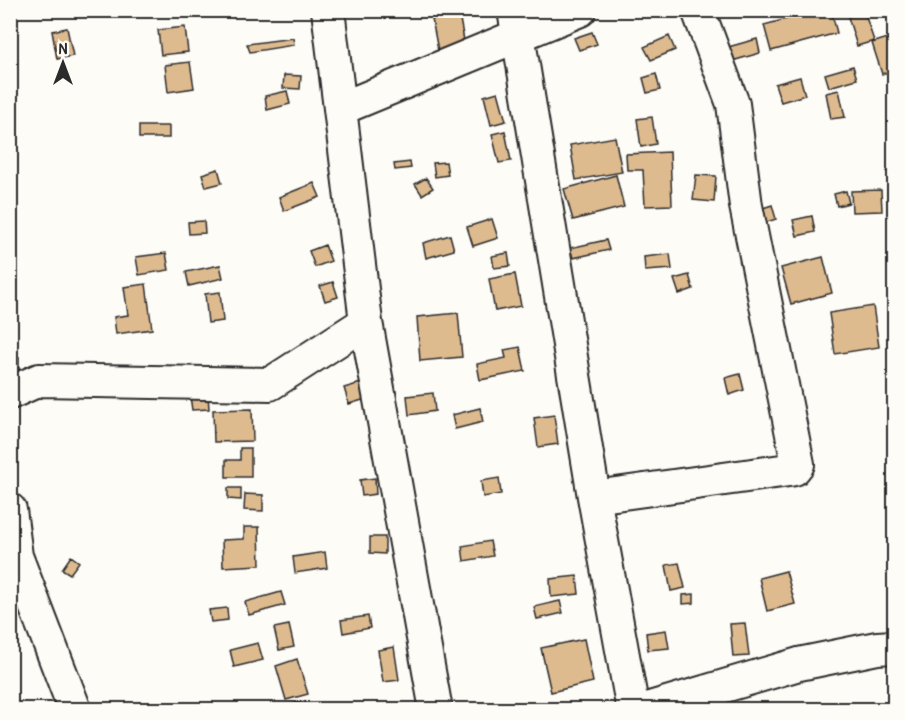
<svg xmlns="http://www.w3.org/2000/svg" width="905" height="720" font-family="'Patrick Hand',sans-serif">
<rect width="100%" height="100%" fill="#fdfcf7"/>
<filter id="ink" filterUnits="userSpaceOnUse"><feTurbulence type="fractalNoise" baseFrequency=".0167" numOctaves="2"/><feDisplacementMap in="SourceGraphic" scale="12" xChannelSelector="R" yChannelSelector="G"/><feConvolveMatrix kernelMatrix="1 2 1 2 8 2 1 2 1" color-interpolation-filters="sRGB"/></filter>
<g filter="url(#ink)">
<path fill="#deba8f" stroke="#2b2b2b" stroke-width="1.5" d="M 820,10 L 831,10 L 837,33 L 771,51 L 764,25 Z
M 864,11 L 874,41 L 857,46 L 848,17 Z
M 459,14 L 466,51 L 439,56 L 432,19 Z
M 185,27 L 188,52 L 161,55 L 158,30 Z
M 67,28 L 73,56 L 57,59 L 52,31 Z
M 592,32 L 597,44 L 579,50 L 574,38 Z
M 669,36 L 675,50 L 651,60 L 644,47 Z
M 894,36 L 894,70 L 882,74 L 872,43 Z
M 293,38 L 294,45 L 250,52 L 247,44 Z
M 757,39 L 760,53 L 732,61 L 728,47 Z
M 190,62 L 194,88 L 168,92 L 165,65 Z
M 853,66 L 857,79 L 829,87 L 825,74 Z
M 656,74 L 660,90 L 647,93 L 643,78 Z
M 284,75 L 301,76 L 300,89 L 283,88 Z
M 800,77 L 805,95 L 781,102 L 775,84 Z
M 839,90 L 845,117 L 831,119 L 826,93 Z
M 287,91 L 290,104 L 267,110 L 265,96 Z
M 498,92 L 506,121 L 491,125 L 484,96 Z
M 652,117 L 656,144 L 641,147 L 637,119 Z
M 139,126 L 169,126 L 169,138 L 139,138 Z
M 505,131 L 511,161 L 499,163 L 492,134 Z
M 615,137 L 622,172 L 576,180 L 570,145 Z
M 670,152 L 672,205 L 645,206 L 643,170 L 627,170 L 626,154 Z
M 410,162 L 411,168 L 395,170 L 394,164 Z
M 446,162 L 448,175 L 435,177 L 433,163 Z
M 218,169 L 222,183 L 206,187 L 202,174 Z
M 616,175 L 624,207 L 573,220 L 564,189 Z
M 696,175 L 716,176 L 714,202 L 693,200 Z
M 426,178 L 433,188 L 422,195 L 415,184 Z
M 314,183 L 320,197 L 284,211 L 279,197 Z
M 881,190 L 882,211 L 852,212 L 851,191 Z
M 846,191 L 849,203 L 837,206 L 834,194 Z
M 772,205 L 776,219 L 761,224 L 757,210 Z
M 812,216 L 815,232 L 797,236 L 793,220 Z
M 492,219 L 498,238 L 473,246 L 467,227 Z
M 204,221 L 205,233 L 189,234 L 188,222 Z
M 450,235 L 454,250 L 426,258 L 423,243 Z
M 606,240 L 609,250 L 573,258 L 570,248 Z
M 325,245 L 331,261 L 315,267 L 309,251 Z
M 166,253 L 169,270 L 139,275 L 136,257 Z
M 508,253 L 510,266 L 494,268 L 492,256 Z
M 670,254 L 672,269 L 645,271 L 644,257 Z
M 823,257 L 832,293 L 791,304 L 781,268 Z
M 220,265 L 223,278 L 189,286 L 186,272 Z
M 515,274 L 521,306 L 495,311 L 489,279 Z
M 689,275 L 693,289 L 679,294 L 674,279 Z
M 333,282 L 338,297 L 325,301 L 320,286 Z
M 146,284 L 152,329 L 116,334 L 114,317 L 128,315 L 124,287 Z
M 220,292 L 223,321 L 208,323 L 205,294 Z
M 873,306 L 879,347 L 835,354 L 829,313 Z
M 10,313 L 16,339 L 10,340 Z
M 458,313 L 462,357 L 420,361 L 417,317 Z
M 520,347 L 525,371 L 480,380 L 477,364 L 506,358 L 504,350 Z
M 10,357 L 19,357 L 19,380 L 10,380 Z
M 740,374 L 744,390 L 729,395 L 725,378 Z
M 361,383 L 366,399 L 349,404 L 344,388 Z
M 433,393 L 435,411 L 409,415 L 407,396 Z
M 208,395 L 209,409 L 192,410 L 190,396 Z
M 480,408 L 483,422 L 455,429 L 452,415 Z
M 252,409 L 253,441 L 214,442 L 213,410 Z
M 554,415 L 558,444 L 538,447 L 534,418 Z
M 240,448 L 251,448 L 251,477 L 226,477 L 226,460 L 240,460 Z
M 375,478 L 376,494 L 362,496 L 360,480 Z
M 499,478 L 501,494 L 483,497 L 481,481 Z
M 228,488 L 241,488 L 241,500 L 228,499 Z
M 245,494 L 263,495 L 263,511 L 244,510 Z
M 244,527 L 259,527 L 260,565 L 223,567 L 222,540 L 244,539 Z
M 370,537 L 385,537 L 385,554 L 370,553 Z
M 490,541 L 493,556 L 464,561 L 462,546 Z
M 325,552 L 327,568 L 295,573 L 293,557 Z
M 71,556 L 79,562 L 70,574 L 62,569 Z
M 679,563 L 685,588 L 671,591 L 666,565 Z
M 786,571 L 795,604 L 767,611 L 759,578 Z
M 577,576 L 579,594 L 551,597 L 550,579 Z
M 281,592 L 285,605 L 249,615 L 245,602 Z
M 694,594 L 694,603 L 683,604 L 683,595 Z
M 560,601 L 563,613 L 537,619 L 534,607 Z
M 227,608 L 228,620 L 211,622 L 209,610 Z
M 368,616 L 370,628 L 343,633 L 341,620 Z
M 745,623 L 749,656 L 733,657 L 730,624 Z
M 289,625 L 294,647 L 279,650 L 274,628 Z
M 666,630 L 669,648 L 648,650 L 646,633 Z
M 584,639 L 593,682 L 551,692 L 541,648 Z
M 258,643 L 263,660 L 234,667 L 230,650 Z
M 394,647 L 399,680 L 383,682 L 378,650 Z
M 297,659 L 308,694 L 286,700 L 276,666 Z
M 305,701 L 307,710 L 263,710 Z"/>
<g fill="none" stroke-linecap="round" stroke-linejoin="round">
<g stroke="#2b2b2b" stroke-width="36">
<path id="minor" d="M 328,10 L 366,322 L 436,710
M 514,10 L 594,497 L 633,710
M 340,109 L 580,10
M 10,393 L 39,380 L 270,384 L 366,322
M 594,497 L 789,470 L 794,469 L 798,464 L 746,206 L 733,104 L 698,10
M 10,510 L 16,556 L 75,710
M 643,710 L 799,664 L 877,648 L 894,647"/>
</g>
<use href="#minor" stroke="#fdfcf7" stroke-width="32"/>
</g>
</g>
<rect width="905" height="720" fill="none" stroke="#fdfcf7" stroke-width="36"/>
<rect x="18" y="18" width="869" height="684" fill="none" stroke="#2b2b2b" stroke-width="2" filter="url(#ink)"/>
<g transform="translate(63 63)" stroke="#fdfcf7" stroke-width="4.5" paint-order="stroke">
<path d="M0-4.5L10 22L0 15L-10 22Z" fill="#2b2b2b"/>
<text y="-9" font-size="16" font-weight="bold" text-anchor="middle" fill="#2b2b2b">N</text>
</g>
</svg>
